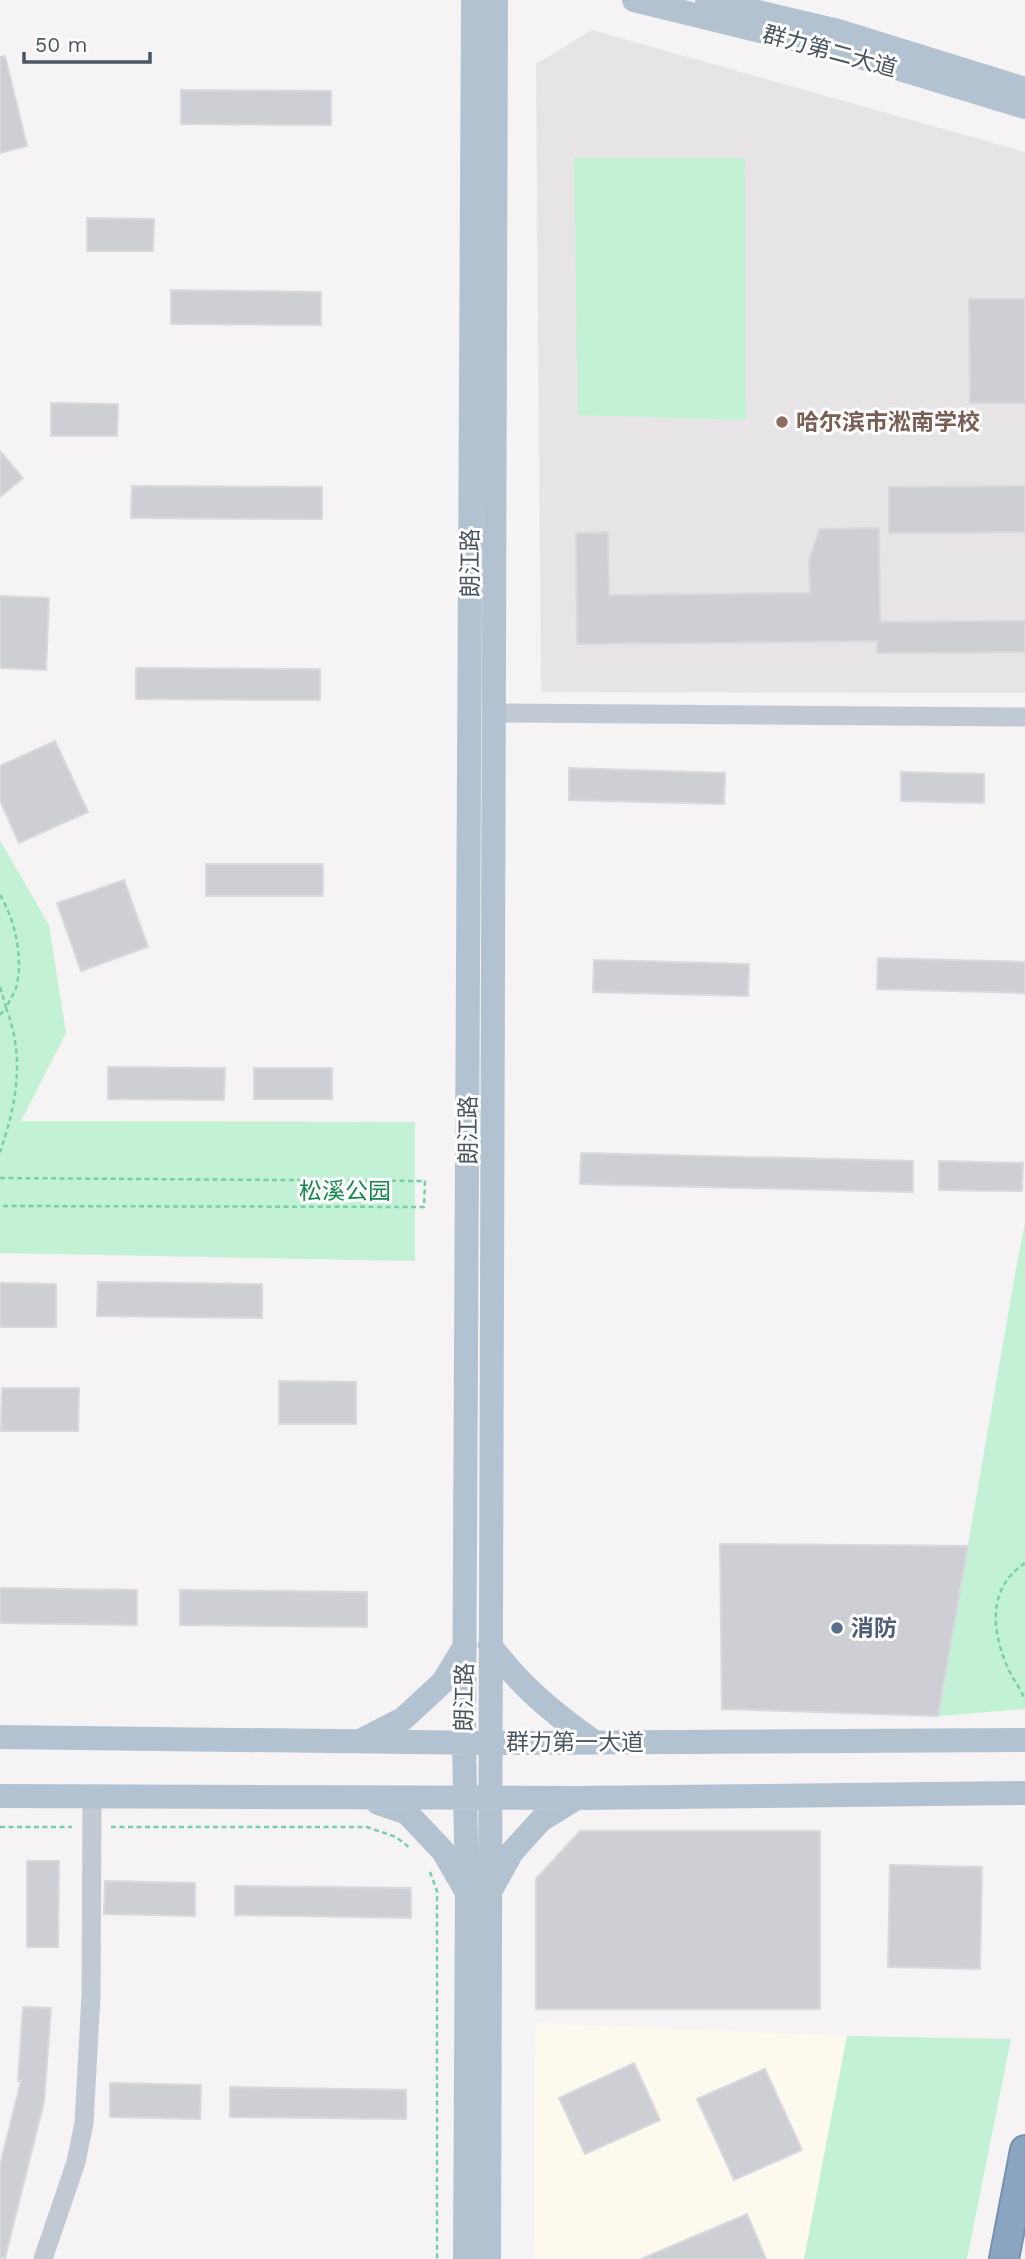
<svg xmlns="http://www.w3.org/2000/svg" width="1025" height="2259" font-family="'Work Sans','Noto Sans SC',sans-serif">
<rect width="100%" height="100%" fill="#f5f3f3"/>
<path fill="#fdf9ef" d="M 535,2023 L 847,2036 L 804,2259 L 534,2259 Z"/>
<path fill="#e6e4e5" d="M 592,30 L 1025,152 L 1025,693 L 541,692 L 536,64 Z"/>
<path fill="#c3f1d5" d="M 574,158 L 745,158 L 746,420 L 578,415 Z
M 0,840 L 49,925 L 66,1033 L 21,1121 L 415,1122 L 415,1261 L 0,1253 Z
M 1025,1223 L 1025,1709 L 938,1716 L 1017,1263 Z
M 847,2036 L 1011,2039 L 967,2259 L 804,2259 Z"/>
<path fill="#cdcfd5" stroke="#d7d9de" stroke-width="2" d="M 5,56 L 27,146 L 0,153 L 0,57 Z
M 181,90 L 331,91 L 331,125 L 181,124 Z
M 87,218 L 154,219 L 153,251 L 87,251 Z
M 171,290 L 321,292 L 321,325 L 171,324 Z
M 969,299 L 1025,299 L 1025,403 L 970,403 Z
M 51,403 L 118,404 L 117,436 L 51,436 Z
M 0,451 L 23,478 L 0,497 Z
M 132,486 L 322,487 L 322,519 L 131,518 Z
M 1025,486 L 1025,532 L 889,533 L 889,487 Z
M 879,528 L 880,622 L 1025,621 L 1025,652 L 877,653 L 877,641 L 577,644 L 576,533 L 608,532 L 609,595 L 810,593 L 809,561 L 819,529 Z
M 0,596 L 49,598 L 46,670 L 0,668 Z
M 136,668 L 320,669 L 320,700 L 136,699 Z
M 55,741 L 88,812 L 19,843 L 0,801 L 0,766 Z
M 569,768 L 725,773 L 724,804 L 569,800 Z
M 901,772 L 984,774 L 984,803 L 901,801 Z
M 206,864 L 323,864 L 323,896 L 206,896 Z
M 124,880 L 148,947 L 81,971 L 57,903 Z
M 878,958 L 1025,962 L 1025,993 L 877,989 Z
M 594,960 L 749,964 L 748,996 L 593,992 Z
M 108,1067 L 225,1068 L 224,1100 L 108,1099 Z
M 254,1068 L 332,1068 L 332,1099 L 254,1099 Z
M 581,1153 L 913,1161 L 913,1192 L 580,1184 Z
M 939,1161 L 1023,1163 L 1022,1191 L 939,1190 Z
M 98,1282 L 262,1284 L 262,1318 L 97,1316 Z
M 0,1283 L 56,1284 L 56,1327 L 0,1327 Z
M 279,1381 L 356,1382 L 356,1424 L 279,1424 Z
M 2,1388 L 79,1388 L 78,1431 L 1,1431 Z
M 720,1544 L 968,1546 L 938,1716 L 722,1709 Z
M 0,1588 L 137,1590 L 137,1625 L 0,1623 Z
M 180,1590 L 367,1592 L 367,1627 L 180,1625 Z
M 580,1831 L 820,1831 L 820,2009 L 536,2009 L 536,1879 Z
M 27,1861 L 59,1861 L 58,1947 L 27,1947 Z
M 890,1865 L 982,1867 L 980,1969 L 888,1967 Z
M 105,1881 L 195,1883 L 195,1916 L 104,1914 Z
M 235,1886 L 411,1888 L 411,1918 L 235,1915 Z
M 23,2007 L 51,2008 L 44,2102 L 5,2258 L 0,2258 L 0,2165 L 21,2081 L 18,2081 Z
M 634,2063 L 660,2120 L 585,2154 L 559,2098 Z
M 765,2069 L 802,2150 L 734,2180 L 697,2099 Z
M 110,2083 L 201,2085 L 200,2119 L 110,2117 Z
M 230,2087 L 406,2090 L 406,2119 L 230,2117 Z
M 747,2214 L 766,2259 L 641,2259 Z"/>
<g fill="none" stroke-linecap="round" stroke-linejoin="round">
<g stroke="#7690ad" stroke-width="32">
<path id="highway" d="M 1004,2259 L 1025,2150"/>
</g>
<path stroke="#7ad0a6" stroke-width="2.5" stroke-dasharray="5 3.5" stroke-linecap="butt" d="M 0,895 C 15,919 24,960 16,988 C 14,994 9,1001 6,1008
M 0,987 L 6,1007
M 0,1015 L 6,1008 C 25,1057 17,1103 0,1152
M 0,1178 L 425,1181 L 424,1207 L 0,1206
M 1025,1563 C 988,1588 991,1628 1007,1666 C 1012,1678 1020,1687 1025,1700
M 0,1827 L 72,1827
M 111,1827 L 367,1827 L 396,1837 L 410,1848
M 430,1872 L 437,1891 L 437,2259"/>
<path stroke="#c1cad2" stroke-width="19" d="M 493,713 L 1025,717
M 43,2259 L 76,2162 L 84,2123 L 91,1996 L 92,1796"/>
<path stroke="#b3c2d1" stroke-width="24" d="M 634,0 L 834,49 L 1025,107
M 707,0 L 838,31 L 1025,89
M 490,1645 C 519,1685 553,1713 593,1741
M 0,1737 L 490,1743 L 1025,1740
M 362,1740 L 403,1719 L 443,1682 L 465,1646
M 0,1796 L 576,1798 L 1025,1793
M 378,1803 L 407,1813 L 443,1851 L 465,1889
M 492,1888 L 512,1852 L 541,1820 L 575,1799
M 465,2259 L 467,1892 L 464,1742 L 473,0
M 489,2259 L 496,0"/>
<use href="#highway" stroke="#8ba5c1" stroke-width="28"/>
</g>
<circle fill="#8d6e63" stroke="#fff" stroke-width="2.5" cx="782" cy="422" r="7"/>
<circle fill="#5c6f8a" stroke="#fff" stroke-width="2.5" cx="837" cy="1628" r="7"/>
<g text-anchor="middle" stroke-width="6" stroke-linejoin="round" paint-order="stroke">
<g font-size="23" fill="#4a5661" stroke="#fff">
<text transform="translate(830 51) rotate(15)" y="8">群力第二大道</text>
<text transform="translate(470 563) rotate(-90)" y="8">朗江路</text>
<text transform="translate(468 1130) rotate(-90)" y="8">朗江路</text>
<text transform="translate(464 1697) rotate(-89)" y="8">朗江路</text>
<text x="575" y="1750">群力第一大道</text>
</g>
<g font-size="23" font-weight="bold" fill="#785e54" stroke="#fff" text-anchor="start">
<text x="796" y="430">哈尔滨市淞南学校</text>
</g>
<g font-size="23" fill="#17864f" stroke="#fff">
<text x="345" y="1199">松溪公园</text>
</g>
<g font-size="23" font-weight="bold" fill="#4e5e75" stroke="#fff" text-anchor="start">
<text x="851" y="1636">消防</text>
</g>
</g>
<path d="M24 52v10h126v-10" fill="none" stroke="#4a5661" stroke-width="3.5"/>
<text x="35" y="52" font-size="21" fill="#4a5661" stroke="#ffffff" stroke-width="5" paint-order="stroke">50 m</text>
</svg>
